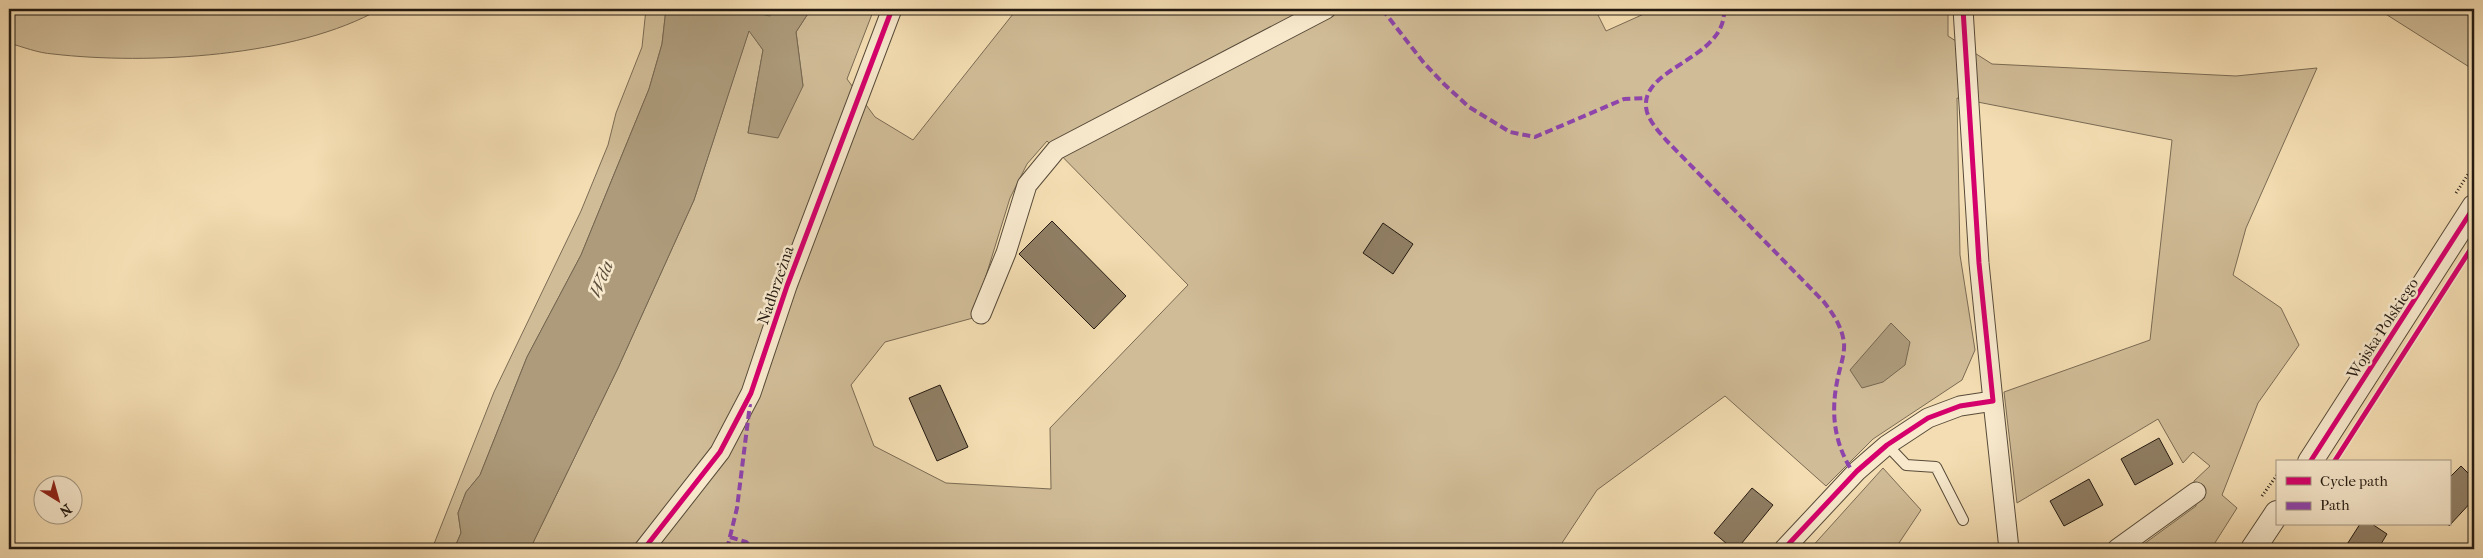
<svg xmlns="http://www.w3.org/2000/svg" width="2483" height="558" font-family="'IM FELL French Canon',serif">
<rect width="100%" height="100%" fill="#f4ddb2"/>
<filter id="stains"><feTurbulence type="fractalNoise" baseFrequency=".004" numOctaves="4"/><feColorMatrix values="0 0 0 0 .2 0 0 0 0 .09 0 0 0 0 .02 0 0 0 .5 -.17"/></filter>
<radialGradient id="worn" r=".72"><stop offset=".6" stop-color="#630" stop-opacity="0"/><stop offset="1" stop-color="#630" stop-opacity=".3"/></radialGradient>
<path fill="#d0bc97" stroke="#7a6b54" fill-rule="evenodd" d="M 9,9 L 380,9 C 296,57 148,65 53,54 C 38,53 23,47 9,43 Z
M 646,9 L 666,9 L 662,44 L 649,89 L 581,255 L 527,357 L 480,475 L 466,492 L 458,513 L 461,533 L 454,549 L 432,549 L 494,392 L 581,211 L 608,145 L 616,113 L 642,47 Z
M 811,9 L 874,9 L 847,79 L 875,117 L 913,140 L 1017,9 L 1595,9 L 1606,31 L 1655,9 L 1948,9 L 1948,36 L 1992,64 L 2236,76 L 2317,68 L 2246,228 L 2233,275 L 2281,308 L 2299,345 L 2258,403 L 2222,495 L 2237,508 L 2211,549 L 2191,549 L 2183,547 L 2179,549 L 2137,549 L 2196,506 L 2194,481 L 2210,466 L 2193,452 L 2183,463 L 2158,419 L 2017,503 L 2004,392 L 2150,340 L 2172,140 L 1957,98 L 1960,255 L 1975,350 L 1962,380 L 1873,439 L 1826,486 L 1725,396 L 1597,490 L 1558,549 L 530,549 L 618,368 L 694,200 L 749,30 L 763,50 L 748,133 L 803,86 L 796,32 ZM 1047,141 L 1188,285 L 1050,428 L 1051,489 L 946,483 L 874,446 L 851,385 L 885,342 L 973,318 L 1010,198 L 1027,164 Z
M 2386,9 L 2474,9 L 2474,70 L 2384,13 Z
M 1883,468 L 1921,510 L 1895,549 L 1810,549 Z"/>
<path fill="#ad9b7b" stroke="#766751" d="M 666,9 L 757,9 L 756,13 L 770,16 L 773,9 L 811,9 L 796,32 L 803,86 L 778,138 L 748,133 L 763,50 L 749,31 L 694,200 L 618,368 L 530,549 L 454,549 L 461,533 L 458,513 L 466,492 L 480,475 L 527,357 L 581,255 L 649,89 L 662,44 Z
M 1891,323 L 1910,342 L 1905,365 L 1883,382 L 1862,388 L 1850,370 Z"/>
<path fill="#907f65" stroke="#231a11" d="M 1052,221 L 1126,296 L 1094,329 L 1019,254 Z
M 1383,223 L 1413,244 L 1393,274 L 1363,253 Z
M 940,385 L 968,447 L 937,461 L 909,398 Z
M 2159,438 L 2173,464 L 2135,485 L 2121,459 Z
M 2461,466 L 2474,479 L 2474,499 L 2449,526 L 2449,478 Z
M 2089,479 L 2103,505 L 2064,526 L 2050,501 Z
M 1752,488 L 1773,505 L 1737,549 L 1733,549 L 1714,533 Z
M 2360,524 L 2372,524 L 2387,534 L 2378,549 L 2344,549 Z"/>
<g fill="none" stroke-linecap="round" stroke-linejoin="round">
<g stroke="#574b39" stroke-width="12">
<path id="service" d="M 1887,445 L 1906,465 L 1936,467 L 1963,520"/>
</g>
<g stroke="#574b39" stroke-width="21">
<path id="minor" d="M 981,314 L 1006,253 L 1027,185 L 1056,150 L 1326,9
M 1993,401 L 2009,549
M 644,549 L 720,452 L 751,393 L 787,286 L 892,9
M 1784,549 L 1857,471 L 1887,445 L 1928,418 L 1960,406 L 1993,401 L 1979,263 L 1963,9
M 2117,549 L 2196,492"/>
</g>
<g stroke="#574b39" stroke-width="26">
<path id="tertiary" d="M 2310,462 L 2474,207
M 2253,549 L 2277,513"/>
</g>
<path stroke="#231a11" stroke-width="3" stroke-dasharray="1 2.5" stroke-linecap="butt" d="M 2456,193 L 2474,165
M 2262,496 L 2277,475"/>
<use href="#service" stroke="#f8e9cd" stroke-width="10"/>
<use href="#minor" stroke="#f8e9cd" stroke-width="19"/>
<use href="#tertiary" stroke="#f8e9cd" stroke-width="24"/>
<path stroke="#8e44ad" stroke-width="4" stroke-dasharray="8 4" stroke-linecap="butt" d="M 1382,9 L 1424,63 L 1444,84 L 1469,107 L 1510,132 L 1535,137 L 1624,99 L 1645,98
M 1724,9 C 1727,61 1635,67 1647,112 C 1650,122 1659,132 1666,140 L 1824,302 C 1834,315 1842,327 1844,343 C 1845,354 1840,367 1838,377 C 1830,413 1834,444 1854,474
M 730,537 L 746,542 L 753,549
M 727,549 L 737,508 L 750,404"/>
<g stroke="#f8e9cd" stroke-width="8">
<path id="cycleway" d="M 2310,462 L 2474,207
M 2334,462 L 2474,244
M 644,549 L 720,452 L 751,393 L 787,286 L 892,9
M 1784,549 L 1857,471 L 1887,445 L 1928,418 L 1960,406 L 1993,401 L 1979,263 L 1963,9"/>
</g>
<use href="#cycleway" stroke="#d6006c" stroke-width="5"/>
</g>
<g text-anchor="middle" stroke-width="5" stroke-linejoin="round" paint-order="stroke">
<g font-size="16" fill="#231a11" stroke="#f8e9cd">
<text transform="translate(775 285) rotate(-71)" y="6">Nadbrzeżna</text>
<text transform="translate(2382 328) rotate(-57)" y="6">Wojska Polskiego</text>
</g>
<g font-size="18" font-style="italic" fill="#5a4e3b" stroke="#f8e9cd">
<text transform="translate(601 279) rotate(-68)" y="6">Wda</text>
</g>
</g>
<rect width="2483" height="558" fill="none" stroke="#f4ddb2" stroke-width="30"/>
<rect x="10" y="10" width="2463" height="538" fill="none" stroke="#231a11" stroke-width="2.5"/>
<rect x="15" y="15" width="2453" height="528" fill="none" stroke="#231a11"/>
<rect x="2276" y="460" width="175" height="65" fill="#f8e9cd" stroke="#a39682"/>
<rect x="2286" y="477" width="25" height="8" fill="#d6006c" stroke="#a39682"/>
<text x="2320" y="486" font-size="15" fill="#231a11">Cycle path</text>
<rect x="2286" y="502" width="25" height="8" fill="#8e44ad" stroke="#a39682"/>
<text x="2320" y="510" font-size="15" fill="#231a11">Path</text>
<g transform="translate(58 500) rotate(143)"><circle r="24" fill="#f8e9cd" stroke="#a39682"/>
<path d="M0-4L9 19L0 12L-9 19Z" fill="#8f2418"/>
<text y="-8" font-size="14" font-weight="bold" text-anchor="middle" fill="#231a11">N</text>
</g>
<rect width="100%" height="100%" filter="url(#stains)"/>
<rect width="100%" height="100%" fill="url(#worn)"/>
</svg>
